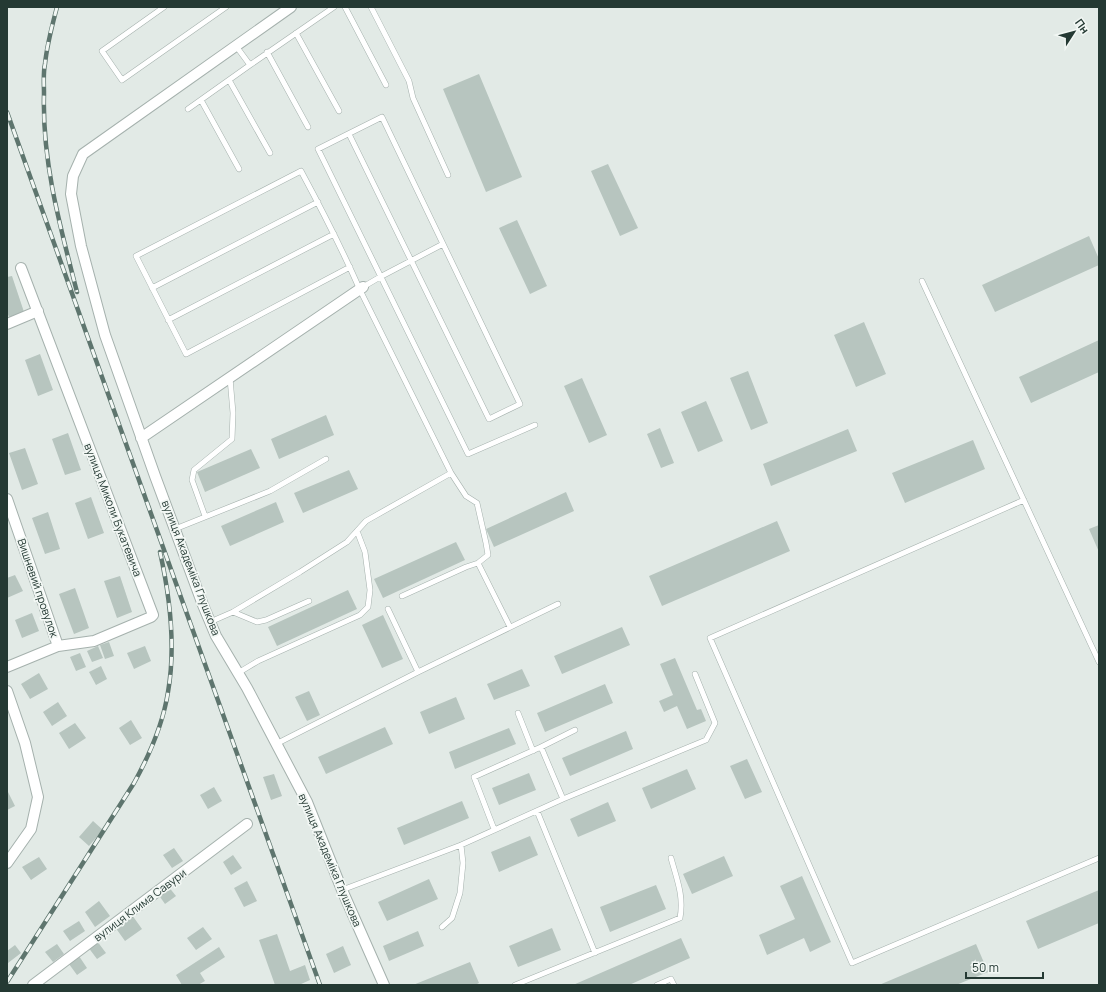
<svg xmlns="http://www.w3.org/2000/svg" width="1106" height="992" font-family="Manrope,sans-serif">
<rect width="100%" height="100%" fill="#e2eae6"/>
<path fill="#b7c5bf" d="M 479,74 L 522,177 L 486,192 L 443,89 Z
M 608,164 L 638,228 L 620,236 L 591,171 Z
M 517,220 L 547,286 L 530,294 L 499,228 Z
M 1089,236 L 1099,259 L 1099,265 L 995,312 L 982,285 Z
M 12,276 L 24,312 L 9,317 L 7,312 L 7,277 Z
M 864,322 L 886,374 L 856,387 L 834,335 Z
M 1099,340 L 1099,372 L 1031,403 L 1019,377 Z
M 40,354 L 53,390 L 38,396 L 25,360 Z
M 748,371 L 768,423 L 751,430 L 730,378 Z
M 582,378 L 607,435 L 589,443 L 564,386 Z
M 706,401 L 723,441 L 698,452 L 681,412 Z
M 326,415 L 334,435 L 279,459 L 271,439 Z
M 660,428 L 674,463 L 661,468 L 647,434 Z
M 848,429 L 857,451 L 771,486 L 763,464 Z
M 68,433 L 81,470 L 65,475 L 52,439 Z
M 973,440 L 985,469 L 905,503 L 892,473 Z
M 25,448 L 38,484 L 22,490 L 9,453 Z
M 251,449 L 260,468 L 205,492 L 197,472 Z
M 349,470 L 358,489 L 303,513 L 294,493 Z
M 566,492 L 574,511 L 494,547 L 486,529 Z
M 91,497 L 104,533 L 88,539 L 75,503 Z
M 276,502 L 284,522 L 230,546 L 221,526 Z
M 48,512 L 60,549 L 45,554 L 32,518 Z
M 777,521 L 790,551 L 662,606 L 649,576 Z
M 1099,525 L 1099,552 L 1089,529 Z
M 456,542 L 465,560 L 383,598 L 374,579 Z
M 15,575 L 23,591 L 7,598 L 7,578 Z
M 120,576 L 132,612 L 117,618 L 104,581 Z
M 75,588 L 89,628 L 74,634 L 59,594 Z
M 348,590 L 357,609 L 277,646 L 268,627 Z
M 32,613 L 39,631 L 22,638 L 15,620 Z
M 383,615 L 403,659 L 382,668 L 362,625 Z
M 622,627 L 630,645 L 562,674 L 554,656 Z
M 109,642 L 114,656 L 105,659 L 100,645 Z
M 98,646 L 103,658 L 92,662 L 87,651 Z
M 145,646 L 151,661 L 134,669 L 127,653 Z
M 80,653 L 86,667 L 76,671 L 70,657 Z
M 675,658 L 697,710 L 701,709 L 706,721 L 687,729 L 677,706 L 664,712 L 659,701 L 673,695 L 660,664 Z
M 101,666 L 107,679 L 96,685 L 89,672 Z
M 522,669 L 530,686 L 494,700 L 487,684 Z
M 39,673 L 48,689 L 30,699 L 21,684 Z
M 605,684 L 613,703 L 545,732 L 537,713 Z
M 309,691 L 320,715 L 307,721 L 295,697 Z
M 456,697 L 465,719 L 429,734 L 420,712 Z
M 58,702 L 67,716 L 52,726 L 43,712 Z
M 131,720 L 142,738 L 130,745 L 119,728 Z
M 75,723 L 86,738 L 69,749 L 59,733 Z
M 385,727 L 393,744 L 326,774 L 318,757 Z
M 509,728 L 516,744 L 455,769 L 449,752 Z
M 626,731 L 633,749 L 570,776 L 562,758 Z
M 747,759 L 762,792 L 745,799 L 730,766 Z
M 687,769 L 696,789 L 651,809 L 642,788 Z
M 529,773 L 536,790 L 499,805 L 492,788 Z
M 274,774 L 282,796 L 271,800 L 263,777 Z
M 214,787 L 222,801 L 208,809 L 200,795 Z
M 7,790 L 15,806 L 7,810 Z
M 462,801 L 469,818 L 404,845 L 397,828 Z
M 608,802 L 616,821 L 578,837 L 570,819 Z
M 93,821 L 103,830 L 89,846 L 79,837 Z
M 530,836 L 538,855 L 499,872 L 491,852 Z
M 174,848 L 183,861 L 172,868 L 163,855 Z
M 233,855 L 242,868 L 231,875 L 223,862 Z
M 724,856 L 733,876 L 692,894 L 683,874 Z
M 39,857 L 47,869 L 31,880 L 22,867 Z
M 802,876 L 831,942 L 810,952 L 804,938 L 767,955 L 759,935 L 795,919 L 780,886 Z
M 429,879 L 438,899 L 387,921 L 378,902 Z
M 247,881 L 257,901 L 244,907 L 234,888 Z
M 656,885 L 666,909 L 610,932 L 600,907 Z
M 168,886 L 176,896 L 165,904 L 158,894 Z
M 1099,890 L 1099,923 L 1038,949 L 1026,921 Z
M 99,901 L 110,916 L 95,927 L 85,912 Z
M 132,915 L 142,929 L 125,941 L 115,927 Z
M 79,921 L 85,931 L 70,941 L 63,931 Z
M 203,927 L 212,939 L 196,950 L 187,938 Z
M 552,928 L 561,950 L 518,967 L 509,946 Z
M 418,931 L 424,946 L 389,961 L 383,946 Z
M 277,934 L 290,971 L 305,965 L 310,980 L 299,985 L 275,985 L 259,940 Z
M 681,938 L 690,958 L 629,985 L 573,985 Z
M 97,941 L 106,953 L 97,959 L 88,947 Z
M 57,944 L 64,954 L 53,962 L 45,952 Z
M 976,944 L 988,972 L 956,985 L 879,985 Z
M 15,945 L 21,953 L 8,963 L 7,951 Z
M 343,946 L 351,965 L 334,973 L 326,954 Z
M 219,947 L 225,957 L 200,973 L 205,981 L 198,985 L 182,985 L 176,975 Z
M 79,956 L 87,968 L 77,975 L 69,964 Z
M 470,962 L 479,983 L 475,985 L 413,985 Z"/>
<g fill="none" stroke-linecap="round" stroke-linejoin="round">
<g stroke="#a5b1ad" stroke-width="6">
<path id="service" d="M 164,7 L 102,51 L 122,80 L 226,7
M 345,7 L 386,85
M 371,7 L 409,81 L 413,98 L 448,175
M 296,33 L 339,111
M 236,46 L 250,65
M 267,52 L 308,127
M 229,80 L 270,153
M 201,100 L 239,169
M 188,109 L 250,65 L 334,7
M 349,134 L 489,419 L 520,404 L 382,117 L 318,149 L 468,454 L 535,425
M 350,267 L 186,354 L 136,256 L 301,171 C 322,210 342,249 360,290 L 451,473 L 466,496 L 477,503 L 486,543 L 488,555 L 478,563
M 922,281 L 1099,662
M 363,287 L 380,277 L 443,244
M 152,288 L 318,202
M 168,320 L 334,234
M 1024,500 L 710,638 L 852,963 L 1099,858
M 205,516 L 192,480 L 194,470 L 232,439 L 233,413 L 230,378
M 175,529 L 270,491 L 326,459
M 402,596 L 466,567 L 478,563 L 510,627
M 388,609 L 418,672
M 233,612 L 257,622 L 266,620 L 309,601
M 210,622 L 233,612 L 300,572 L 347,542 L 366,521 L 451,473
M 238,673 L 258,661 L 360,615 L 368,607 L 370,590 L 365,552 L 357,531
M 518,713 L 533,751
M 276,744 L 418,672 L 558,604
M 541,747 L 563,799
M 537,811 L 595,953
M 494,829 L 474,777 L 541,747 L 575,730
M 342,890 L 461,845 L 563,799 L 706,740 L 715,723 L 695,674
M 442,927 L 452,918 L 460,893 L 463,863 L 461,845
M 515,985 L 680,918 C 684,896 677,880 671,858
M 657,985 L 671,979 L 674,985"/>
</g>
<g stroke="#a5b1ad" stroke-width="12">
<path id="minor" d="M 291,7 L 83,154 L 73,176 L 71,194 L 81,246 L 105,335 L 155,476 L 203,605 L 216,636 L 247,688 L 307,802 L 342,890 L 384,985
M 21,268 L 153,615 L 151,617 L 94,641 L 58,646
M 7,324 L 38,311
M 141,438 L 363,287
M 7,499 L 58,646 L 7,667
M 7,691 L 25,743 L 38,797 L 31,829 L 7,863
M 33,985 L 247,824"/>
</g>
<use href="#service" stroke="#fff" stroke-width="5"/>
<use href="#minor" stroke="#fff" stroke-width="10"/>
<g stroke="#5e756e" stroke-width="4.5">
<path id="rail" d="M 57,7 C 52,26 47,44 45,64 C 43,73 44,84 44,94 C 42,162 60,226 77,292
M 7,112 L 320,985
M 7,982 L 134,783 C 150,754 163,724 168,692 C 176,646 170,597 160,552"/>
</g>
<use href="#rail" stroke="#f2f7f4" stroke-width="3" stroke-dasharray="9" stroke-linecap="butt"/>
</g>
<g text-anchor="middle" stroke-width="3.5" stroke-linejoin="round" paint-order="stroke">
<g font-size="11" fill="#243933" stroke="#f2f7f4">
<text transform="translate(113 510) rotate(69)" y="4">вулиця Миколи Букатевича</text>
<text transform="translate(191 568) rotate(69)" y="4">вулиця Академіка Глушкова</text>
<text transform="translate(38 588) rotate(71)" y="4">Вишневий провулок</text>
<text transform="translate(330 860) rotate(67)" y="4">вулиця Академіка Глушкова</text>
<text transform="translate(140 905) rotate(-37)" y="4">вулиця Клима Савури</text>
</g>
</g>
<rect width="1106" height="992" fill="none" stroke="#243933" stroke-width="16"/>
<g transform="translate(1074 32) rotate(54)" stroke="#f2f7f4" stroke-width="3" paint-order="stroke">
<path d="M0-3L7 15L0 10L-7 15Z" fill="#243933"/>
<text y="-6" font-size="11" font-weight="bold" text-anchor="middle" fill="#243933">Пн</text>
</g>
<path d="M966 972v6h77v-6" fill="none" stroke="#243933" stroke-width="2"/>
<text x="972" y="972" font-size="12" fill="#243933" stroke="#f2f7f4" stroke-width="3" paint-order="stroke">50 m</text>
</svg>
